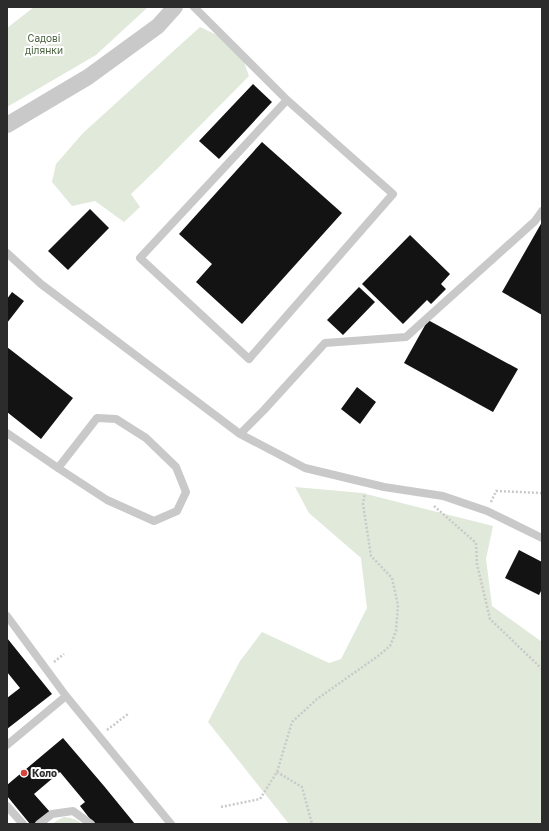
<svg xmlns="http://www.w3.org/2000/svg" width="549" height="831" font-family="'Golos Text',sans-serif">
<rect width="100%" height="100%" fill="#fff"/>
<path fill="#e0e9da" d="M 34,7 L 148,7 L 96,55 L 7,107 L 7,28 Z
M 200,27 L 238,45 L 249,76 L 157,169 L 131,194 L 140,207 L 124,222 L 95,201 L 72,206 L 52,182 L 56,164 L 83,133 Z
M 295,487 L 362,493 L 493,526 L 486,559 L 492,606 L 542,642 L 542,824 L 289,824 L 208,722 L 240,661 L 262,632 L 329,663 L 341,659 L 367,608 L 361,558 L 309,513 Z
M 64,817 C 72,818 76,819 82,824 L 52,824 L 58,820 Z"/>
<path fill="#131313" d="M 253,84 L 272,102 L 219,159 L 199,141 Z
M 262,142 L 342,213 L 242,324 L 196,282 L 212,264 L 179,234 Z
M 90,209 L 109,228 L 68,270 L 48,251 Z
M 542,222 L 542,315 L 502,292 Z
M 410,235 L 450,274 L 441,284 L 446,289 L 431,304 L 427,300 L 403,324 L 362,284 Z
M 359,287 L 375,302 L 343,335 L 327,320 Z
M 12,292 L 24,301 L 7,323 L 7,299 Z
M 428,320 L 518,369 L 493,412 L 404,363 Z
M 7,347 L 73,398 L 41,439 L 7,412 Z
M 357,387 L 376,402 L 360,424 L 341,409 Z
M 519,550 L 542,562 L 542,589 L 539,595 L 505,578 Z
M 7,638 L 52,694 L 7,729 L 7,698 L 20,688 L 7,672 Z
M 63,738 L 104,786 L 135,824 L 94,824 L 80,806 L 85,802 L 60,772 L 34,794 L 50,812 L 35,824 L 30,824 L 7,796 L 7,785 Z"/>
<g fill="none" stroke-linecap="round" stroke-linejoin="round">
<path stroke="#c9c9c9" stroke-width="2.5" stroke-dasharray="2 2" stroke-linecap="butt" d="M 491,502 L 496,491 L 542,493
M 434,506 L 476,543 L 477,564 L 490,619 L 542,669
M 54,662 L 64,654
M 107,730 L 128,714
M 277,772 L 302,787 L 312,824
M 221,807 L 260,799 L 277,772 L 292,722 L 317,699 L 378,656 L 390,646 L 396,631 L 398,605 L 392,578 L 371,556 L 363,504 L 365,493
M 415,824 L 416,824"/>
<path stroke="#c9c9c9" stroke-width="8" d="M 194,7 L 287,100 L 393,194 L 249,359 L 140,258 L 287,100
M 7,253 L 41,284 L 240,434 L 305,468 L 384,487 L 443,496 L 487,511 L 542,538
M 7,433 L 58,468 L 107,500 L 154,521 L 177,511 L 186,492 L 176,467 L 146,438 L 116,419 L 97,418 L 58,468
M 240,434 L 264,410 L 325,343 L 406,337 L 535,221 L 542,211
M 7,616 L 66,696 L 171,824
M 7,745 L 66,696
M 7,806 L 23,824
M 39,824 L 52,814 L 73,811 L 91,824"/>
<path stroke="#c9c9c9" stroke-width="16" d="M 7,125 L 88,77 L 158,26 L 175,7"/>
</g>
<circle fill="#d5453c" stroke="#fff" stroke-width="1.5" cx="24" cy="773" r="4"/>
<g text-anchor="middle" stroke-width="4" stroke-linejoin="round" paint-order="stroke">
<g font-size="10" fill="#4a633e" stroke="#fff">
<text x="44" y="42">Садові<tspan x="44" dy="12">ділянки</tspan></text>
</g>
<g font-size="10" font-weight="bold" fill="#2c2c2c" stroke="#fff" text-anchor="start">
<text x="32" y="777">Коло</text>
</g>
</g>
<rect width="549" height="831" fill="none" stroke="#2c2c2c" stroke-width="16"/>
</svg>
